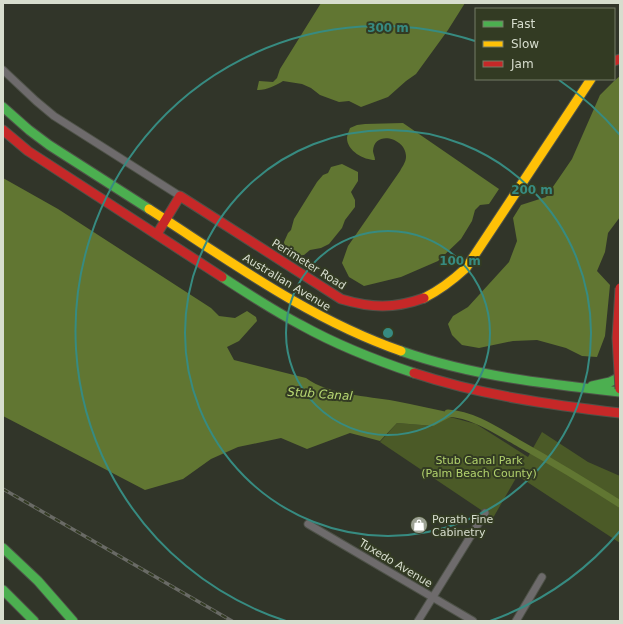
<svg xmlns="http://www.w3.org/2000/svg" width="623" height="624" font-family="'DejaVu Sans',sans-serif">
<rect width="100%" height="100%" fill="#313529"/>
<path fill="#4b5a27" d="M 450,417 L 476,424 L 528,457 L 542,432 L 588,462 L 620,476 L 620,543 L 518,476 L 520,471 L 493,518 L 380,442 L 397,423 L 434,426 Z"/>
<path fill="#617632" d="M 321,3 L 465,3 L 448,30 L 416,74 L 406,81 L 388,97 L 361,107 L 349,101 L 339,102 L 320,95 L 311,88 L 302,84 L 283,81 C 277,85 264,91 257,90 L 259,81 L 273,82 L 277,78 L 280,69 Z
M 620,76 L 620,217 L 608,233 L 605,252 L 597,271 L 610,285 L 605,336 L 597,357 L 582,356 L 566,348 L 537,340 L 513,341 L 479,348 L 462,345 L 452,335 L 448,324 L 453,316 L 468,307 L 509,262 L 517,241 L 513,218 L 521,205 L 546,197 L 572,159 L 600,95 L 614,81 Z
M 403,123 L 499,189 L 489,204 L 480,205 L 475,210 L 472,221 L 461,239 L 438,261 L 401,277 L 364,286 L 349,277 L 342,263 L 348,246 L 400,171 C 402,167 406,162 406,157 C 407,138 374,129 373,151 C 373,153 375,157 375,160 C 364,160 347,151 347,138 C 347,135 349,131 350,128 L 357,125 L 365,124 Z
M 342,164 L 358,172 L 358,181 L 351,192 L 355,200 L 355,207 L 345,220 L 342,228 L 329,244 L 321,248 L 310,250 L 304,255 L 296,256 L 285,250 L 284,242 L 288,233 L 291,230 L 294,219 L 317,182 L 323,175 L 328,173 L 331,167 Z
M 3,178 L 58,209 L 211,308 L 219,316 L 235,318 L 247,311 L 256,317 L 257,321 L 239,341 L 227,347 L 234,360 L 306,378 C 329,395 367,396 395,401 C 415,405 435,409 456,414 L 434,426 L 397,423 L 380,441 L 350,433 L 307,449 L 281,438 L 238,447 L 211,459 L 183,479 L 145,490 L 3,416 Z"/>
<g fill="none" stroke-linecap="round" stroke-linejoin="round">
<path stroke="#617632" stroke-width="7" d="M 448,413 C 475,415 497,431 520,444 C 554,463 587,483 620,504"/>
<g stroke="#4e5248" stroke-width="9">
<path id="street" d="M 3,70 L 36,101 L 54,116 L 180,196
M 308,524 L 473,621
M 418,621 L 485,513
M 516,621 L 542,577"/>
</g>
<g stroke="#4e5248" stroke-width="11">
<path id="fast" d="M 3,107 L 29,130 L 49,145 L 149,209
M 222,277 C 248,294 274,311 301,325 C 337,345 375,360 414,373
M 401,351 C 472,376 546,384 620,392
M 592,386 L 610,382 L 620,377
M 3,548 L 38,581 L 73,621
M 3,590 L 34,621"/>
</g>
<g stroke="#4e5248" stroke-width="11">
<path id="slow" d="M 149,209 C 230,261 309,319 401,351
M 424,298 C 440,290 453,280 466,268 L 591,79"/>
</g>
<g stroke="#4e5248" stroke-width="11">
<path id="jam" d="M 614,61 L 620,59
M 3,130 L 28,151 L 222,277
M 157,234 L 180,196 L 341,299 C 371,308 394,309 424,298
M 414,373 C 480,395 551,405 620,413"/>
</g>
<use href="#street" stroke="#6e6b6c" stroke-width="7"/>
<use href="#fast" stroke="#4caf50" stroke-width="9"/>
<use href="#slow" stroke="#ffc107" stroke-width="9"/>
<use href="#jam" stroke="#c62828" stroke-width="9"/>
<g stroke="#696a65" stroke-width="3.5">
<path id="rail" d="M 3,489 L 232,621"/>
</g>
<use href="#rail" stroke="#333b23" stroke-width="2" stroke-dasharray="6" stroke-linecap="butt"/>
<g stroke="#4e5248" stroke-width="11" stroke-linecap="butt">
<path id="jam-bridge" d="M 620,288 L 617,338 L 620,389"/>
</g>
<use href="#jam-bridge" stroke="#c62828" stroke-width="9"/>
</g>
<g fill="none" stroke="#378b81" stroke-width="2">
<circle cx="388" cy="333" r="102"/>
<circle cx="388" cy="333" r="203"/>
<path d="M620 531A305 305 0 0 1 490 621M286 621A305 305 0 0 1 475 41M559 80A305 305 0 0 1 620 135"/>
</g>
<defs>
<g id="shop-disc" transform="scale(0.9)"><circle r="9.5" fill="#9da294" stroke="#333b23"/><path d="M-5-2.5h2.3a2.7 3.5 0 0 1 5.4 0H5L5.5 6h-11ZM-1.5-2.5h3a1.5 2.3 0 0 0-3 0Z" fill="#fff"/></g>
</defs>
<g fill-rule="evenodd">
<use href="#shop-disc" x="419" y="525"/>
</g>
<g text-anchor="middle" stroke-width="4" stroke-linejoin="round" paint-order="stroke">
<g font-size="11" fill="#d7ddce" stroke="#333b23">
<text transform="translate(309 264) rotate(32)" y="4">Perimeter Road</text>
<text transform="translate(287 282) rotate(31)" y="4">Australian Avenue</text>
<text transform="translate(396 563) rotate(31)" y="4">Tuxedo Avenue</text>
</g>
<g font-size="11" fill="#b2d26d" stroke="#333b23">
<text x="479" y="464">Stub Canal Park<tspan x="479" dy="13">(Palm Beach County)</tspan></text>
</g>
<g font-size="11" fill="#d7ddce" stroke="#333b23" text-anchor="start">
<text x="432" y="523">Porath Fine<tspan x="432" dy="13">Cabinetry</tspan></text>
</g>
<g font-size="12" font-style="italic" fill="#b8d873" stroke="#333b23">
<text transform="translate(320 394) rotate(4)" y="4">Stub Canal</text>
</g>
</g>
<circle cx="388" cy="333" r="6" fill="#378b81" stroke="#333b23" stroke-width="2"/>
<g font-size="12" text-anchor="middle" font-weight="bold" fill="#378b81" stroke="#333b23" stroke-width="4" stroke-linejoin="round" paint-order="stroke">
<text x="388" y="32">300 m</text>
<text x="532" y="194">200 m</text>
<text x="460" y="265">100 m</text>
</g>
<rect width="623" height="624" fill="none" stroke="#d7ddce" stroke-width="8"/>
<rect x="475" y="8" width="140" height="72" fill="#333b23" stroke="#757c67"/>
<rect x="483" y="21" width="20" height="6" fill="#4caf50" stroke="#757c67"/>
<text x="511" y="28" font-size="12" fill="#d7ddce">Fast</text>
<rect x="483" y="41" width="20" height="6" fill="#ffc107" stroke="#757c67"/>
<text x="511" y="48" font-size="12" fill="#d7ddce">Slow</text>
<rect x="483" y="61" width="20" height="6" fill="#c62828" stroke="#757c67"/>
<text x="511" y="68" font-size="12" fill="#d7ddce">Jam</text>
</svg>
